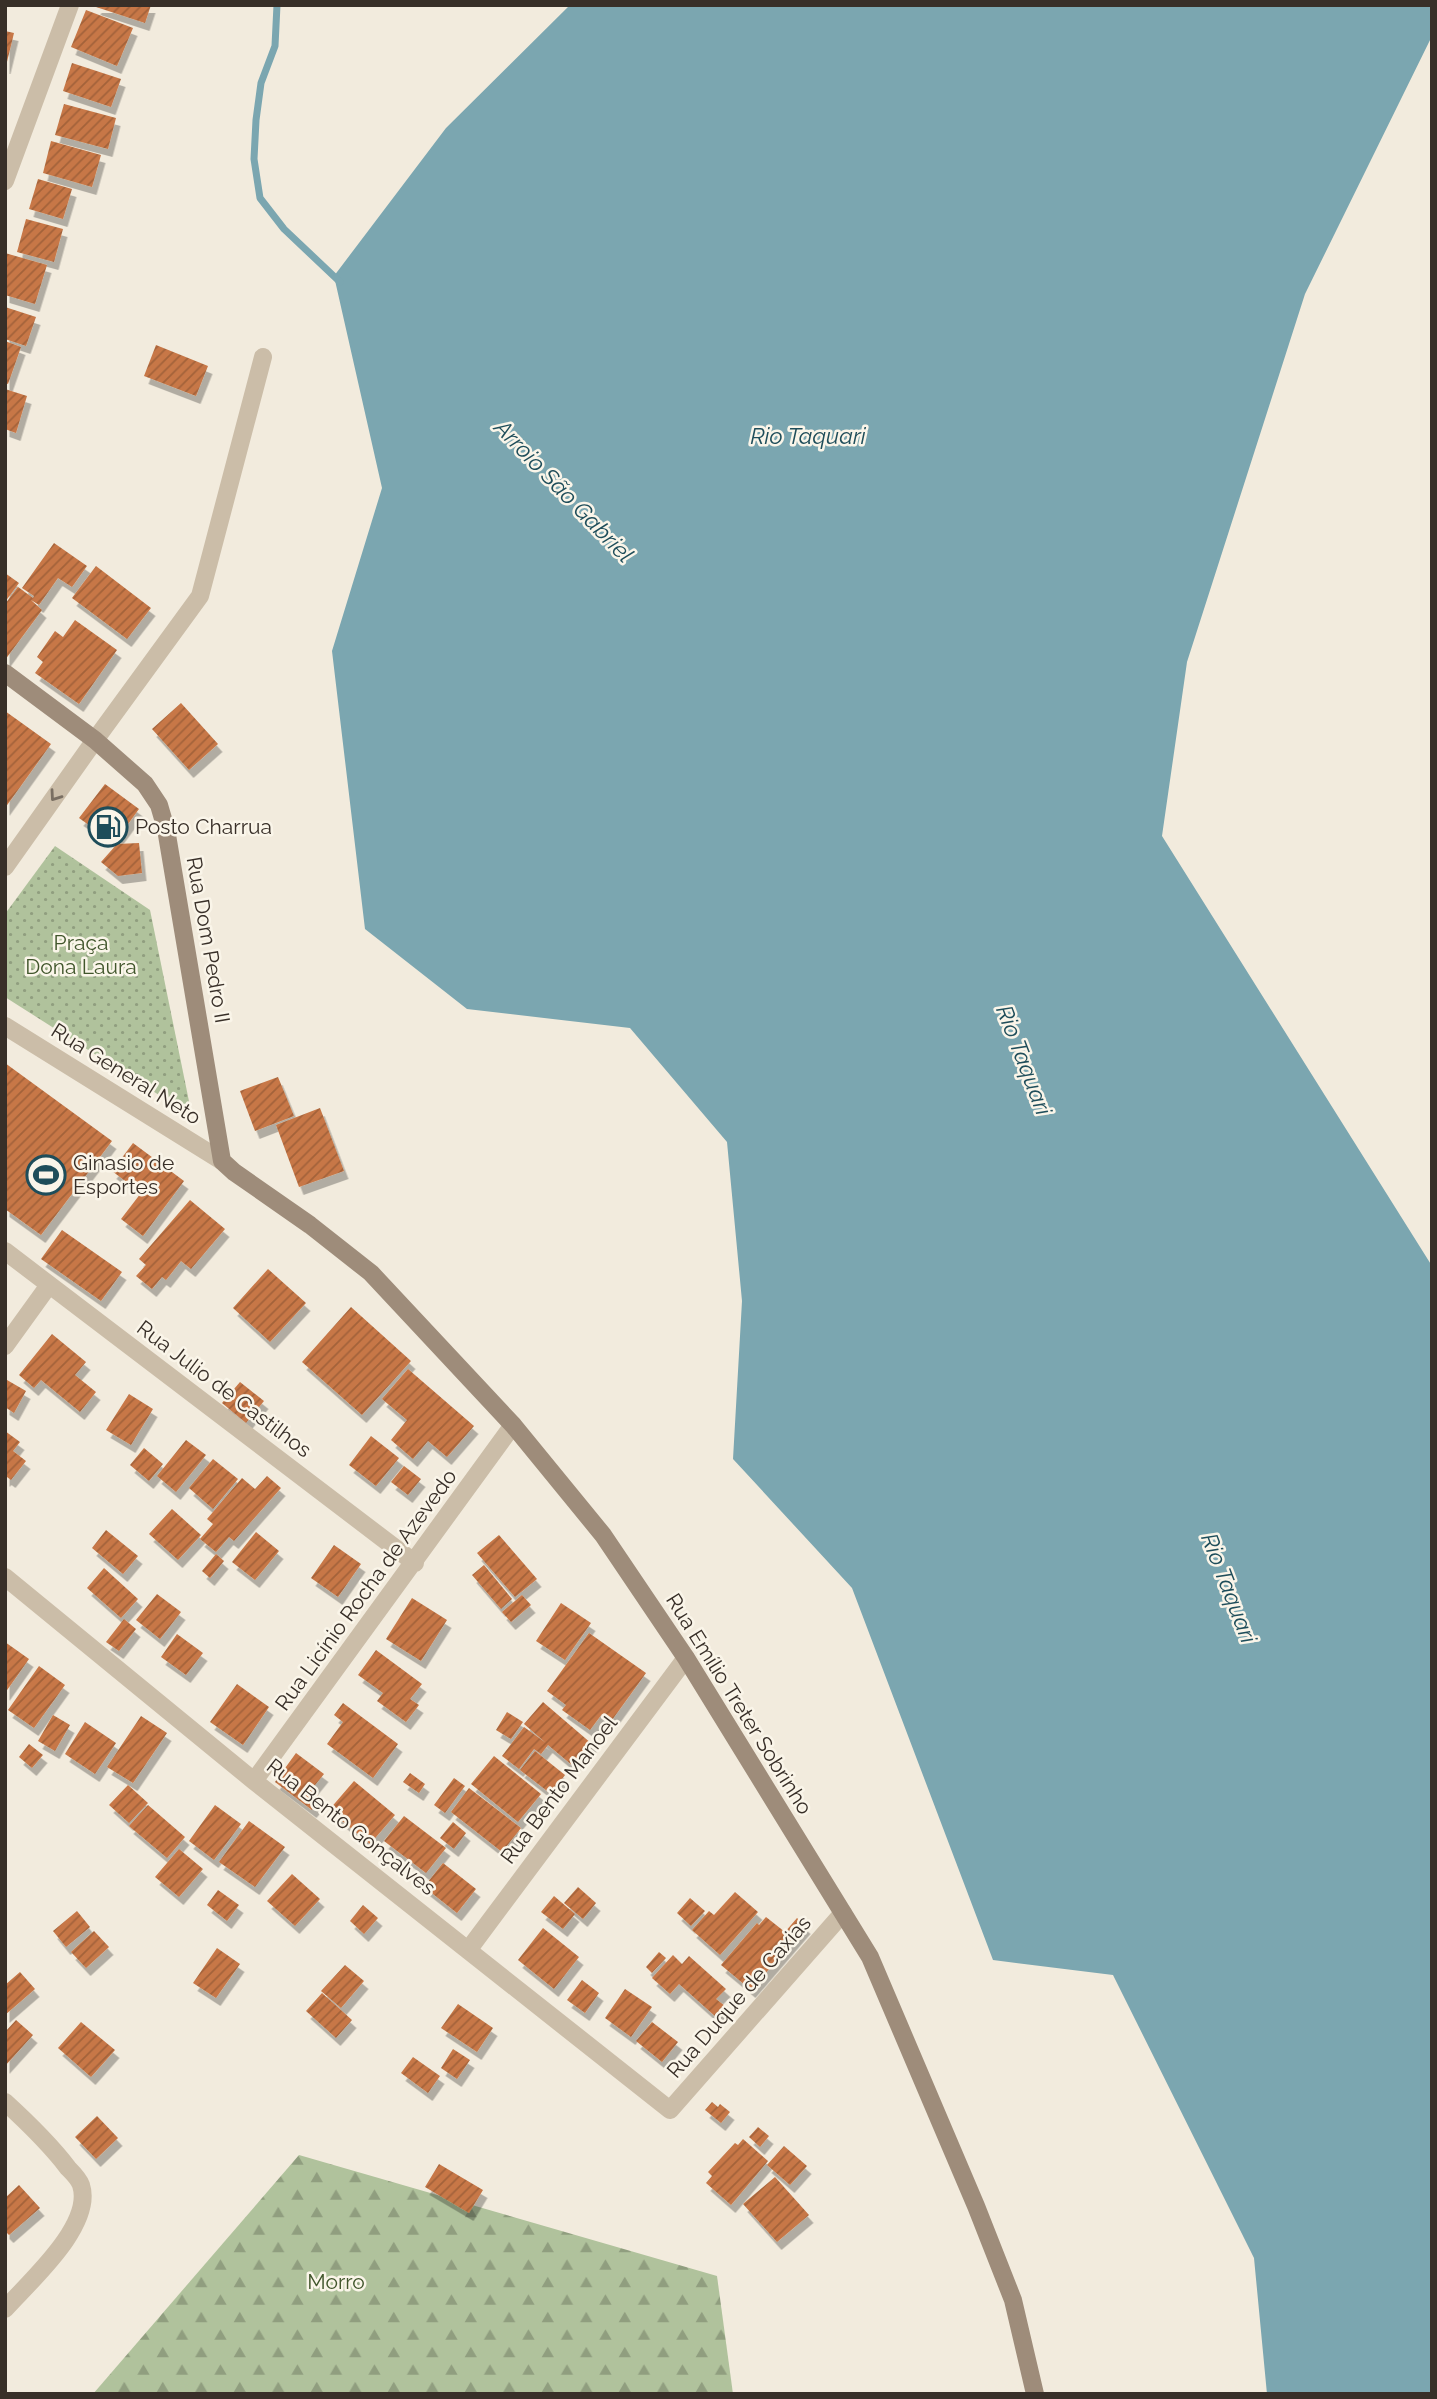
<svg xmlns="http://www.w3.org/2000/svg" width="1437" height="2399" font-family="Raleway,sans-serif">
<defs>
<pattern id="forest-firs" width="22" height="20" patternUnits="userSpaceOnUse" patternTransform="scale(1.75)"><rect width="22" height="20" fill="#b0c29c"/><path d="M5 1l3.5 6h-7zM16 11l3.5 6h-7z" fill="#909e7f"/></pattern>
<pattern id="park-dots" width="8" height="8" patternUnits="userSpaceOnUse" patternTransform="scale(1.75)"><rect width="8" height="8" fill="#b0c29c"/><path d="M2 2h.1M6 6h.1" fill="none" stroke="#909e7f" stroke-width="1.8" stroke-linecap="round"/></pattern>
<pattern id="building-hatch" width="6" height="6" patternUnits="userSpaceOnUse" patternTransform="scale(1.75)"><rect width="6" height="6" fill="#c77746"/><path d="M-1 1l2-2M0 6l6-6M5 7l2-2" fill="none" stroke="#a3623a"/></pattern>
<filter id="shadow"><feDropShadow dx="4.5" dy="8" stdDeviation="0" flood-color="#0004"/></filter>
</defs>
<rect width="100%" height="100%" fill="#f2ebdd"/>
<path fill="url(#forest-firs)" d="M 299,2155 L 717,2276 L 733,2394 L 93,2394 Z"/>
<path fill="url(#park-dots)" d="M 55,846 L 150,910 L 192,1116 L 5,997 L 5,914 Z"/>
<path fill="#7ba6b0" d="M 570,5 L 1432,5 L 1432,36 L 1305,294 L 1187,662 L 1162,836 L 1432,1266 L 1432,2394 L 1267,2394 L 1254,2258 L 1113,1975 L 993,1960 L 852,1588 L 733,1459 L 742,1301 L 727,1142 L 630,1028 L 467,1009 L 365,929 L 332,651 L 382,488 L 334,276 L 446,128 Z"/>
<g fill="none" stroke-linecap="round" stroke-linejoin="round">
<path stroke="#7ba6b0" stroke-width="7" d="M 277,5 L 275,46 L 261,83 L 256,120 L 254,159 L 260,198 L 284,229 L 340,282"/>
</g>
<path fill="url(#building-hatch)" filter="url(#shadow)" d="M 97,5 L 151,5 L 145,23 L 96,7 Z
M 86,10 L 133,28 L 117,66 L 71,47 Z
M 5,31 L 14,33 L 6,66 L 5,66 Z
M 72,63 L 121,79 L 111,107 L 63,91 Z
M 64,104 L 116,118 L 108,149 L 55,135 Z
M 51,141 L 101,155 L 92,187 L 43,173 Z
M 38,179 L 72,189 L 63,219 L 29,209 Z
M 26,219 L 63,229 L 54,262 L 17,252 Z
M 5,253 L 47,265 L 35,304 L 5,295 Z
M 5,307 L 36,317 L 26,346 L 5,339 Z
M 5,341 L 21,347 L 8,384 L 5,383 Z
M 156,345 L 208,366 L 196,396 L 144,376 Z
M 5,389 L 27,396 L 16,433 L 5,429 Z
M 54,543 L 87,566 L 72,587 L 58,578 L 39,605 L 31,600 L 42,610 L 5,660 L 5,604 L 18,587 L 33,598 L 34,596 L 22,588 Z
M 96,566 L 151,608 L 127,639 L 72,598 Z
M 5,573 L 19,583 L 5,602 Z
M 75,620 L 117,650 L 79,704 L 35,673 L 43,662 L 37,657 L 55,631 L 63,637 Z
M 181,703 L 218,744 L 189,770 L 152,729 Z
M 5,711 L 51,744 L 5,808 Z
M 105,784 L 139,809 L 114,843 L 79,818 Z
M 139,843 L 142,873 L 118,876 L 101,862 L 117,844 Z
M 5,1063 L 112,1141 L 41,1235 L 5,1209 Z
M 278,1077 L 294,1116 L 255,1131 L 240,1091 Z
M 320,1108 L 344,1171 L 299,1187 L 276,1125 Z
M 133,1143 L 184,1181 L 143,1236 L 121,1219 L 141,1193 L 112,1171 Z
M 190,1200 L 225,1229 L 191,1269 L 181,1261 L 166,1280 L 162,1277 L 152,1289 L 136,1276 L 146,1265 L 139,1259 Z
M 62,1230 L 122,1272 L 101,1301 L 41,1259 Z
M 268,1269 L 306,1303 L 270,1342 L 233,1308 Z
M 351,1307 L 411,1361 L 362,1415 L 302,1362 Z
M 52,1334 L 86,1362 L 75,1375 L 96,1392 L 80,1412 L 41,1380 L 34,1388 L 19,1375 Z
M 408,1369 L 474,1426 L 447,1457 L 428,1441 L 413,1459 L 391,1440 L 407,1420 L 382,1399 Z
M 7,1380 L 26,1391 L 14,1413 L 5,1407 Z
M 240,1382 L 264,1401 L 246,1423 L 222,1403 Z
M 129,1394 L 153,1409 L 131,1445 L 106,1430 Z
M 5,1431 L 20,1442 L 13,1451 L 26,1461 L 11,1480 L 7,1477 L 5,1479 Z
M 371,1436 L 399,1458 L 376,1486 L 349,1465 Z
M 186,1440 L 206,1455 L 176,1492 L 157,1476 Z
M 144,1448 L 163,1464 L 149,1481 L 130,1465 Z
M 213,1459 L 238,1479 L 213,1509 L 189,1488 Z
M 404,1466 L 421,1479 L 408,1495 L 391,1482 Z
M 267,1476 L 281,1488 L 234,1541 L 229,1537 L 216,1552 L 200,1539 L 213,1524 L 207,1519 L 242,1478 L 255,1489 Z
M 172,1509 L 201,1535 L 178,1560 L 149,1534 Z
M 106,1530 L 138,1556 L 123,1574 L 92,1548 Z
M 256,1532 L 279,1551 L 255,1580 L 232,1562 Z
M 499,1535 L 537,1579 L 515,1597 L 477,1553 Z
M 334,1545 L 361,1564 L 338,1597 L 311,1578 Z
M 216,1554 L 224,1561 L 210,1578 L 202,1571 Z
M 484,1565 L 512,1599 L 501,1609 L 472,1575 Z
M 104,1568 L 138,1599 L 121,1618 L 87,1588 Z
M 157,1594 L 181,1612 L 160,1639 L 136,1620 Z
M 522,1595 L 531,1605 L 511,1622 L 502,1612 Z
M 412,1598 L 447,1620 L 421,1661 L 386,1639 Z
M 561,1603 L 591,1623 L 565,1660 L 536,1641 Z
M 124,1619 L 136,1629 L 119,1651 L 106,1642 Z
M 589,1633 L 646,1673 L 612,1720 L 602,1714 L 590,1730 L 562,1710 L 566,1705 L 547,1691 Z
M 177,1634 L 203,1653 L 186,1675 L 161,1657 Z
M 5,1642 L 29,1659 L 5,1693 Z
M 376,1650 L 422,1684 L 410,1699 L 419,1705 L 406,1722 L 377,1701 L 383,1693 L 358,1675 Z
M 39,1666 L 65,1685 L 34,1728 L 8,1710 Z
M 237,1684 L 269,1707 L 243,1745 L 210,1722 Z
M 543,1702 L 592,1744 L 573,1766 L 548,1745 L 541,1754 L 534,1749 L 519,1769 L 502,1756 L 524,1727 L 546,1743 L 524,1724 Z
M 343,1703 L 398,1744 L 373,1778 L 327,1744 L 343,1722 L 334,1715 Z
M 507,1712 L 523,1722 L 511,1739 L 496,1730 Z
M 53,1715 L 70,1725 L 55,1751 L 38,1741 Z
M 141,1716 L 167,1733 L 133,1783 L 107,1767 Z
M 85,1722 L 116,1743 L 95,1774 L 65,1754 Z
M 29,1744 L 43,1755 L 32,1768 L 19,1757 Z
M 535,1751 L 565,1775 L 551,1794 L 520,1770 Z
M 296,1753 L 324,1774 L 311,1790 L 322,1798 L 312,1810 L 275,1782 Z
M 494,1756 L 541,1794 L 518,1822 L 471,1784 Z
M 410,1773 L 425,1784 L 419,1793 L 403,1782 Z
M 454,1778 L 465,1786 L 445,1813 L 434,1805 Z
M 354,1781 L 395,1815 L 370,1844 L 329,1810 Z
M 128,1785 L 148,1803 L 129,1823 L 109,1805 Z
M 469,1788 L 521,1828 L 502,1852 L 451,1812 Z
M 148,1805 L 185,1837 L 167,1858 L 129,1826 Z
M 215,1805 L 241,1824 L 214,1860 L 189,1841 Z
M 404,1816 L 446,1848 L 426,1873 L 384,1841 Z
M 249,1821 L 285,1847 L 255,1887 L 219,1862 Z
M 453,1822 L 466,1833 L 454,1849 L 440,1838 Z
M 179,1849 L 203,1869 L 179,1897 L 155,1877 Z
M 443,1863 L 476,1889 L 457,1913 L 424,1887 Z
M 292,1874 L 320,1899 L 295,1926 L 267,1901 Z
M 578,1887 L 596,1903 L 583,1919 L 564,1903 Z
M 218,1890 L 239,1905 L 227,1921 L 207,1905 Z
M 735,1892 L 758,1912 L 720,1955 L 692,1930 L 709,1911 L 714,1915 Z
M 554,1896 L 575,1914 L 563,1929 L 541,1912 Z
M 690,1898 L 705,1911 L 691,1926 L 677,1913 Z
M 363,1905 L 378,1918 L 364,1934 L 350,1921 Z
M 77,1911 L 90,1927 L 66,1947 L 53,1931 Z
M 766,1917 L 785,1932 L 797,1918 L 806,1926 L 751,1990 L 721,1965 L 757,1923 L 759,1925 Z
M 543,1928 L 579,1957 L 554,1989 L 518,1960 Z
M 94,1931 L 109,1947 L 86,1968 L 71,1952 Z
M 217,1948 L 240,1964 L 216,1998 L 193,1983 Z
M 659,1952 L 666,1958 L 652,1973 L 646,1967 Z
M 673,1955 L 682,1964 L 689,1956 L 726,1989 L 716,1999 L 725,2006 L 716,2017 L 679,1984 L 670,1994 L 652,1978 Z
M 345,1965 L 364,1981 L 341,2008 L 321,1991 Z
M 20,1972 L 35,1989 L 5,2015 L 5,1985 Z
M 582,1980 L 599,1993 L 585,2013 L 567,2000 Z
M 625,1989 L 652,2007 L 631,2037 L 605,2018 Z
M 322,1993 L 352,2020 L 336,2038 L 306,2011 Z
M 458,2004 L 493,2028 L 477,2052 L 441,2028 Z
M 16,2020 L 33,2035 L 5,2066 L 5,2032 Z
M 81,2022 L 115,2050 L 91,2077 L 58,2048 Z
M 652,2022 L 678,2042 L 662,2062 L 636,2041 Z
M 453,2049 L 470,2060 L 457,2079 L 441,2068 Z
M 413,2057 L 440,2076 L 428,2093 L 401,2073 Z
M 712,2102 L 718,2107 L 720,2104 L 730,2112 L 721,2123 L 705,2110 Z
M 97,2116 L 118,2138 L 96,2159 L 75,2137 Z
M 758,2127 L 769,2136 L 760,2147 L 749,2137 Z
M 743,2139 L 768,2161 L 731,2205 L 706,2183 L 712,2176 L 708,2172 L 735,2143 L 738,2145 Z
M 784,2146 L 807,2166 L 790,2185 L 767,2165 Z
M 439,2164 L 483,2190 L 469,2213 L 425,2187 Z
M 775,2177 L 809,2215 L 777,2242 L 743,2204 Z
M 19,2185 L 40,2208 L 9,2235 L 5,2231 L 5,2198 Z"/>
<g fill="none" stroke-linecap="round" stroke-linejoin="round">
<path stroke="#cbbda8" stroke-width="18" d="M 5,181 L 70,5
M 5,867 L 95,740 L 200,596 L 263,357
M 5,1251 L 415,1563
M 5,1346 L 49,1285
M 5,1577 L 254,1781 L 670,2110 L 843,1913
M 254,1781 L 513,1425
M 469,1949 L 686,1658
M 5,2102 C 28,2123 49,2143 68,2168 C 73,2173 79,2179 81,2185 C 94,2225 30,2281 5,2309"/>
<path stroke="#cbbda8" stroke-width="18" d="M 5,1026 L 222,1161"/>
<path stroke="#9e8c7a" stroke-width="18" d="M 5,673 L 95,740 L 145,784 L 159,805 L 166,829 L 222,1161 L 234,1172 L 310,1225 L 371,1273 L 513,1425 L 603,1535 L 686,1658 L 870,1957 L 976,2206 L 1013,2300 L 1035,2394"/>
</g>
<defs><path id="oneway-chevron" d="M-2-3.5L2.5 0L-2 3.5" fill="none" stroke-width="1.6" stroke-linecap="round" stroke-linejoin="round" transform="scale(1.75)"/></defs>
<use stroke="#7a6f62" href="#oneway-chevron" transform="translate(55 796) rotate(125)"/>
<defs>
<g id="fuel-ring" transform="scale(2.0125)"><circle r="9.5" fill="#faf5e9" stroke="#1e4d5a" stroke-width="1.5"/><path d="M-5.5-6h7V0h2V4h1.3V-2.5L3-4.5l.8-.8L6-3V5H2.5V1h-1V6h-7ZM-4.2-4.7v3.2H.2V-4.7Z" fill="#1e4d5a"/></g>
<g id="stadium-ring" transform="scale(2.0125)"><circle r="9.5" fill="#faf5e9" stroke="#1e4d5a" stroke-width="1.5"/><path d="M0-5a6.5 5 0 1 0 0 10a6.5 5 0 1 0 0-10ZM-3.5-1.8h7v3.6h-7Z" fill="#1e4d5a"/></g>
</defs>
<g fill-rule="evenodd">
<use href="#fuel-ring" x="108" y="827"/>
<use href="#stadium-ring" x="46" y="1175"/>
</g>
<g text-anchor="middle" stroke-width="5" stroke-linejoin="round" paint-order="stroke">
<g font-size="21" fill="#382f28" stroke="#faf5e9" text-anchor="start">
<text x="135" y="834">Posto Charrua</text>
<text x="73" y="1170">Ginasio de<tspan x="73" dy="24">Esportes</tspan></text>
</g>
<g font-size="21" fill="#382f28" stroke="#faf5e9">
<text transform="translate(208 940) rotate(80)" y="7">Rua Dom Pedro II</text>
<text transform="translate(126 1074) rotate(32)" y="7">Rua General Neto</text>
<text transform="translate(224 1389) rotate(37)" y="7">Rua Julio de Castilhos</text>
<text transform="translate(366 1590) rotate(-54)" y="7">Rua Licínio Rocha de Azevedo</text>
<text transform="translate(739 1704) rotate(58)" y="7">Rua Emílio Treter Sobrinho</text>
<text transform="translate(559 1790) rotate(-53)" y="7">Rua Bento Manoel</text>
<text transform="translate(351 1827) rotate(38)" y="7">Rua Bento Gonçalves</text>
<text transform="translate(739 1997) rotate(-49)" y="7">Rua Duque de Caxias</text>
</g>
<g font-size="21" fill="#41562c" stroke="#faf5e9">
<text x="81" y="950">Praça<tspan x="81" dy="24">Dona Laura</tspan></text>
<text x="336" y="2289">Morro</text>
</g>
<g font-size="23" font-style="italic" fill="#1e4d5a" stroke="#faf5e9">
<text x="808" y="444">Rio Taquari</text>
<text transform="translate(564 491) rotate(46)" y="8">Arroio São Gabriel</text>
<text transform="translate(1024 1060) rotate(69)" y="8">Rio Taquari</text>
<text transform="translate(1229 1588) rotate(69)" y="8">Rio Taquari</text>
</g>
</g>
<rect width="1437" height="2399" fill="none" stroke="#382f28" stroke-width="14"/>
</svg>
